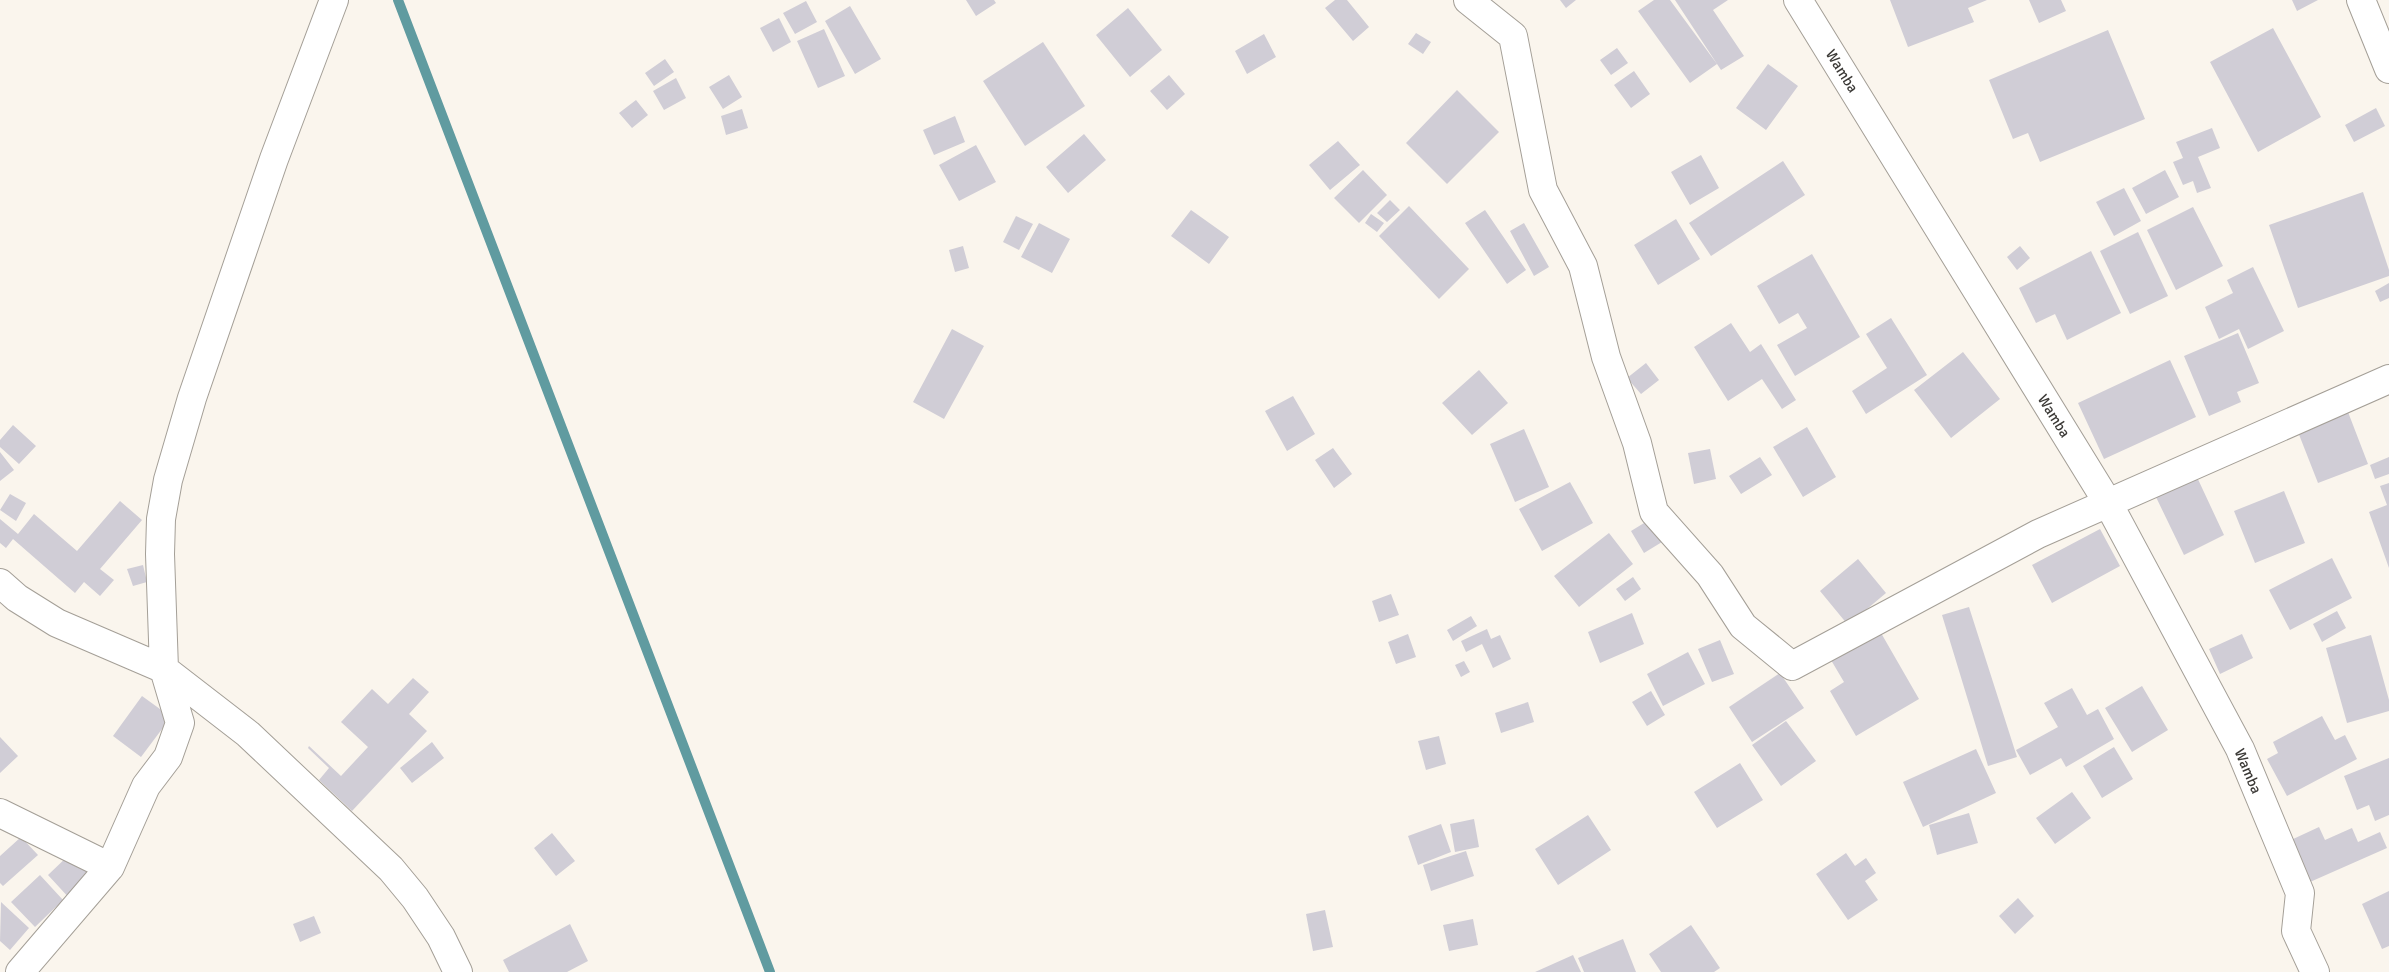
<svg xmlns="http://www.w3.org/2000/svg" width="2389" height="972" font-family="Signika,sans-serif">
<rect width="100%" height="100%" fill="#faf5ed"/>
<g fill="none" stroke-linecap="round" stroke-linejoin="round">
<path stroke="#609ba0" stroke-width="10" d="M 398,0 L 770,972"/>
</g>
<path fill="#d0cdd6" d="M 966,0 L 994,0 L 996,3 L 976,16 Z
M 1335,0 L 1347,0 L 1369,27 L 1353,41 L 1325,8 Z
M 1560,0 L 1576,0 L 1566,8 Z
M 1654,0 L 1670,0 L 1717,64 L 1690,83 L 1638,11 Z
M 1675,0 L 1728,0 L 1713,10 L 1744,56 L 1721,70 Z
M 1890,0 L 1987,0 L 1968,8 L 1974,22 L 1908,47 Z
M 2029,0 L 2061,0 L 2066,11 L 2039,23 Z
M 2292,0 L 2318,0 L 2297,11 Z
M 806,1 L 817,22 L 795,34 L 783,13 Z
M 850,6 L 881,59 L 855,74 L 825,21 Z
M 1128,8 L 1162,50 L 1130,77 L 1096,35 Z
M 779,18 L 791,42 L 773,52 L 760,28 Z
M 2273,28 L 2321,117 L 2258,152 L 2210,62 Z
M 824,29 L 845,76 L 818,88 L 797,41 Z
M 2108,30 L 2145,119 L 2040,162 L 2028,133 L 2013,139 L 1989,80 Z
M 1416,33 L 1431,42 L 1423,54 L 1408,44 Z
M 1264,34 L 1276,57 L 1247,74 L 1235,51 Z
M 1043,42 L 1085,106 L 1025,146 L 983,81 Z
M 1617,48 L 1628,63 L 1611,75 L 1600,60 Z
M 665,59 L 674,72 L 654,86 L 645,73 Z
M 1768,64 L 1798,86 L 1766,130 L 1736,108 Z
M 1634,71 L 1650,94 L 1631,108 L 1614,85 Z
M 729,75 L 742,97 L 723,109 L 709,87 Z
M 1169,75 L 1185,94 L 1167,110 L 1150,91 Z
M 676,78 L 686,98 L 664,110 L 653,91 Z
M 1457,90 L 1499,132 L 1447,184 L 1406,143 Z
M 636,100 L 648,115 L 632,128 L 619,113 Z
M 2376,108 L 2385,126 L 2354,142 L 2345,125 Z
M 742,109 L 748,128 L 726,135 L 721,116 Z
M 955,116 L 965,142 L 934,155 L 923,130 Z
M 2212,128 L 2220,148 L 2198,157 L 2211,188 L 2197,193 L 2193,181 L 2183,185 L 2173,162 L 2183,158 L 2176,142 Z
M 1084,134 L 1106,160 L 1068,193 L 1046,167 Z
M 1338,141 L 1360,165 L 1330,190 L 1309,165 Z
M 976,145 L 996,182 L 959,201 L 939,165 Z
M 1701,155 L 1719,188 L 1690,205 L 1671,172 Z
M 1783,161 L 1805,195 L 1711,256 L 1689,223 Z
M 1363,170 L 1387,195 L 1359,223 L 1334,198 Z
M 2165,170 L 2179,197 L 2146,214 L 2132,188 Z
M 2124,188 L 2141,221 L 2114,236 L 2096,202 Z
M 2363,192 L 2389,270 L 2389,276 L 2298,308 L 2269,225 Z
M 1390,200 L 1400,210 L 1387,222 L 1377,213 Z
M 1409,206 L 1469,269 L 1439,299 L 1379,236 Z
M 2193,207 L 2223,266 L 2176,290 L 2147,230 Z
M 1191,210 L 1229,237 L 1209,264 L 1171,236 Z
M 1485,210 L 1526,270 L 1507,284 L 1465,223 Z
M 1371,214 L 1384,223 L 1377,232 L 1365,223 Z
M 1016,216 L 1033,224 L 1019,250 L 1003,242 Z
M 1676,219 L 1700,259 L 1658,285 L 1634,245 Z
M 1039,223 L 1070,239 L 1052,273 L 1021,257 Z
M 1524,223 L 1549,267 L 1534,276 L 1510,231 Z
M 2138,232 L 2168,296 L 2130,314 L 2100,251 Z
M 963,246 L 969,268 L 955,272 L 949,250 Z
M 2020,246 L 2030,258 L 2017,270 L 2007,257 Z
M 2091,251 L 2121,313 L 2067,340 L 2055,314 L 2036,323 L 2019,288 Z
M 1812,254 L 1860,337 L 1795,376 L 1777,345 L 1807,328 L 1798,313 L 1779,324 L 1757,286 Z
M 2253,267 L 2284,331 L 2248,349 L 2239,329 L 2219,339 L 2205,307 L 2233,293 L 2227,280 Z
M 2389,283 L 2389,298 L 2380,302 L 2375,291 Z
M 1891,318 L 1927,375 L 1866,414 L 1852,391 L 1887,368 L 1866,334 Z
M 1731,323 L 1750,352 L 1761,344 L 1796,400 L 1782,409 L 1762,379 L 1728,401 L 1694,347 Z
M 952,329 L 984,346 L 944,419 L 913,402 Z
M 2238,333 L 2259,383 L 2237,392 L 2241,402 L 2209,416 L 2184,356 Z
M 1963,352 L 2000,399 L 1951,438 L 1914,390 Z
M 2170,360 L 2196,417 L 2104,459 L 2078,403 Z
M 1646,363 L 1659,380 L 1641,394 L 1627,378 Z
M 1479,370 L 1508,403 L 1472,435 L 1442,403 Z
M 1293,396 L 1315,434 L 1287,451 L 1265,411 Z
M 2348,412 L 2368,464 L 2318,483 L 2298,432 Z
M 13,425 L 36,446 L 19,464 L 0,447 L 0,440 Z
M 1807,427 L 1836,477 L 1803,497 L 1773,447 Z
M 1524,429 L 1549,487 L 1515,502 L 1490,444 Z
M 1333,448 L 1352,474 L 1334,488 L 1315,460 Z
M 1710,449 L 1716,479 L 1694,484 L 1688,453 Z
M 0,452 L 14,470 L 0,481 Z
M 1760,457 L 1772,475 L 1741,494 L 1729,476 Z
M 2389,457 L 2389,474 L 2375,479 L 2370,465 Z
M 2196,475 L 2224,535 L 2184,555 L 2155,495 Z
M 1570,482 L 1593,523 L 1542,551 L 1519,509 Z
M 2389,483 L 2389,568 L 2369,512 L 2387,505 L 2380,486 Z
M 2284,491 L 2305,543 L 2255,563 L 2234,511 Z
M 10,494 L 26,503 L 16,521 L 0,510 Z
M 120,501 L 142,520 L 100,569 L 114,580 L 100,596 L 84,582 L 75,593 L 13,539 L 6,548 L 0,543 L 0,519 L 18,534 L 34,514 L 77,551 Z
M 1649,520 L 1662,542 L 1644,553 L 1631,531 Z
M 2100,529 L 2120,566 L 2052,603 L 2032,565 Z
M 1609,533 L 1633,564 L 1579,607 L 1554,576 Z
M 2332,558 L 2352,598 L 2290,630 L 2269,590 Z
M 1858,559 L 1886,593 L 1848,625 L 1820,591 Z
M 143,565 L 147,582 L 133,586 L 127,569 Z
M 1633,577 L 1641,589 L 1625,601 L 1616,589 Z
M 1391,594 L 1399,615 L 1379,622 L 1372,601 Z
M 1969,607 L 2017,757 L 1988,766 L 1942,615 Z
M 2337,611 L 2346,628 L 2322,642 L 2313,624 Z
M 1632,613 L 1644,644 L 1600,663 L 1588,632 Z
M 1471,616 L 1477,626 L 1453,641 L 1447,630 Z
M 1877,626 L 1919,699 L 1856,736 L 1830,691 L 1844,682 L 1828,655 Z
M 1487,629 L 1491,639 L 1500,635 L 1511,659 L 1493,668 L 1482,644 L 1466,652 L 1461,641 Z
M 1408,634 L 1416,657 L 1396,664 L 1388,642 Z
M 2242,634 L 2253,658 L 2220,674 L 2209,649 Z
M 2371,635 L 2389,700 L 2389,711 L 2347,723 L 2326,648 Z
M 1720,640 L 1734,674 L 1712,682 L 1698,649 Z
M 1688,652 L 1705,684 L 1663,706 L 1647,674 Z
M 1464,661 L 1470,672 L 1461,677 L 1455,665 Z
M 1780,673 L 1804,708 L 1752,742 L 1729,707 Z
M 413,678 L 429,692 L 409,714 L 427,731 L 352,811 L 319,780 L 329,768 L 308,748 L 309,746 L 341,776 L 368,747 L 341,722 L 372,689 L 388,704 Z
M 2142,686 L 2168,730 L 2132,752 L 2105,708 Z
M 2072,688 L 2087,715 L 2098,709 L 2114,739 L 2066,767 L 2061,758 L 2030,775 L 2016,750 L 2058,727 L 2044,703 Z
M 1651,691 L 1665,715 L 1647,726 L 1632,702 Z
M 142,696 L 171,717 L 141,757 L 113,736 Z
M 1528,702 L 1534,722 L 1501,733 L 1495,713 Z
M 2322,716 L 2335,740 L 2345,735 L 2357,759 L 2287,796 L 2267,759 L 2278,753 L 2273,742 Z
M 1786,721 L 1816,761 L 1781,786 L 1752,745 Z
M 1439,736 L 1446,764 L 1426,770 L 1418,741 Z
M 0,737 L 18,756 L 0,773 Z
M 432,742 L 444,758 L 412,783 L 400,768 Z
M 2114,747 L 2133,779 L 2102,798 L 2083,766 Z
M 1976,749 L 1996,793 L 1923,827 L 1903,782 Z
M 2389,758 L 2389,815 L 2375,821 L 2369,805 L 2357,810 L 2344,776 Z
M 1740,763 L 1763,800 L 1717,828 L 1694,792 Z
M 2072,792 L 2091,818 L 2055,844 L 2036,818 Z
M 1969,813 L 1978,843 L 1937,855 L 1929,825 Z
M 1588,815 L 1611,850 L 1558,885 L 1535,849 Z
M 1474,819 L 1479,847 L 1455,852 L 1450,824 Z
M 1441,824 L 1451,852 L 1418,865 L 1408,836 Z
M 2319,827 L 2325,840 L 2352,828 L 2358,842 L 2380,832 L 2387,848 L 2310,882 L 2291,840 Z
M 552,833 L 575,861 L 556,876 L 534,848 Z
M 21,837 L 38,855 L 3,886 L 0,883 L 0,856 Z
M 1466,851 L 1474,876 L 1431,891 L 1423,865 Z
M 71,853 L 94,878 L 71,900 L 48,875 Z
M 1846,853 L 1855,866 L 1866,858 L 1876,873 L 1865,881 L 1878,900 L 1848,920 L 1816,874 Z
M 40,875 L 63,900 L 35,927 L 11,902 Z
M 2389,891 L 2389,946 L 2382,949 L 2362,904 Z
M 2018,898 L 2034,916 L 2015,934 L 1999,916 Z
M 1,902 L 29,928 L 10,950 L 0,941 Z
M 1325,910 L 1333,947 L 1313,951 L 1306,914 Z
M 314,916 L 321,933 L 300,942 L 293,924 Z
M 1473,919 L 1478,945 L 1449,951 L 1443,925 Z
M 570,924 L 588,961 L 567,972 L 509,972 L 503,960 Z
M 1691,925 L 1720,968 L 1714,972 L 1661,972 L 1649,954 Z
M 1623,939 L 1636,972 L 1584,972 L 1578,958 Z
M 1573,955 L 1581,972 L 1535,972 Z"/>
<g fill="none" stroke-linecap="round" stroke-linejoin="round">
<g stroke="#a49f97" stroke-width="30">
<path id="minor" d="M 1468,0 L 1513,36 L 1543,190 L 1583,266 L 1606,357 L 1637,443 L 1654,512 L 1710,575 L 1743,626 L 1792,666 L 2038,534 L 2389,379
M 1798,0 L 2108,503 L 2240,749 L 2300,893 L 2296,931 L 2315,972
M 2361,0 L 2389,69
M 0,583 L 17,598 L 57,623 L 164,669 L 248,734 L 391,869 L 415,898 L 441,937 L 458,972
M 0,813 L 110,867
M 20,972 L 110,867 L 146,786 L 168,757 L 180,723 L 164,669 L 160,554 L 161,519 L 168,480 L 192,398 L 274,159 L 334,0"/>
</g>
<use href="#minor" stroke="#fff" stroke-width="28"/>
</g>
<g text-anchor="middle" stroke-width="4.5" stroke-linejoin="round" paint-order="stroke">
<g font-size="15" fill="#3c3a37" stroke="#fff">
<text transform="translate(1842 71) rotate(58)" y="5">Wamba</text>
<text transform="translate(2054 416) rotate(58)" y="5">Wamba</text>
<text transform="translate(2248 771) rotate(67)" y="5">Wamba</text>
</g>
</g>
</svg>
